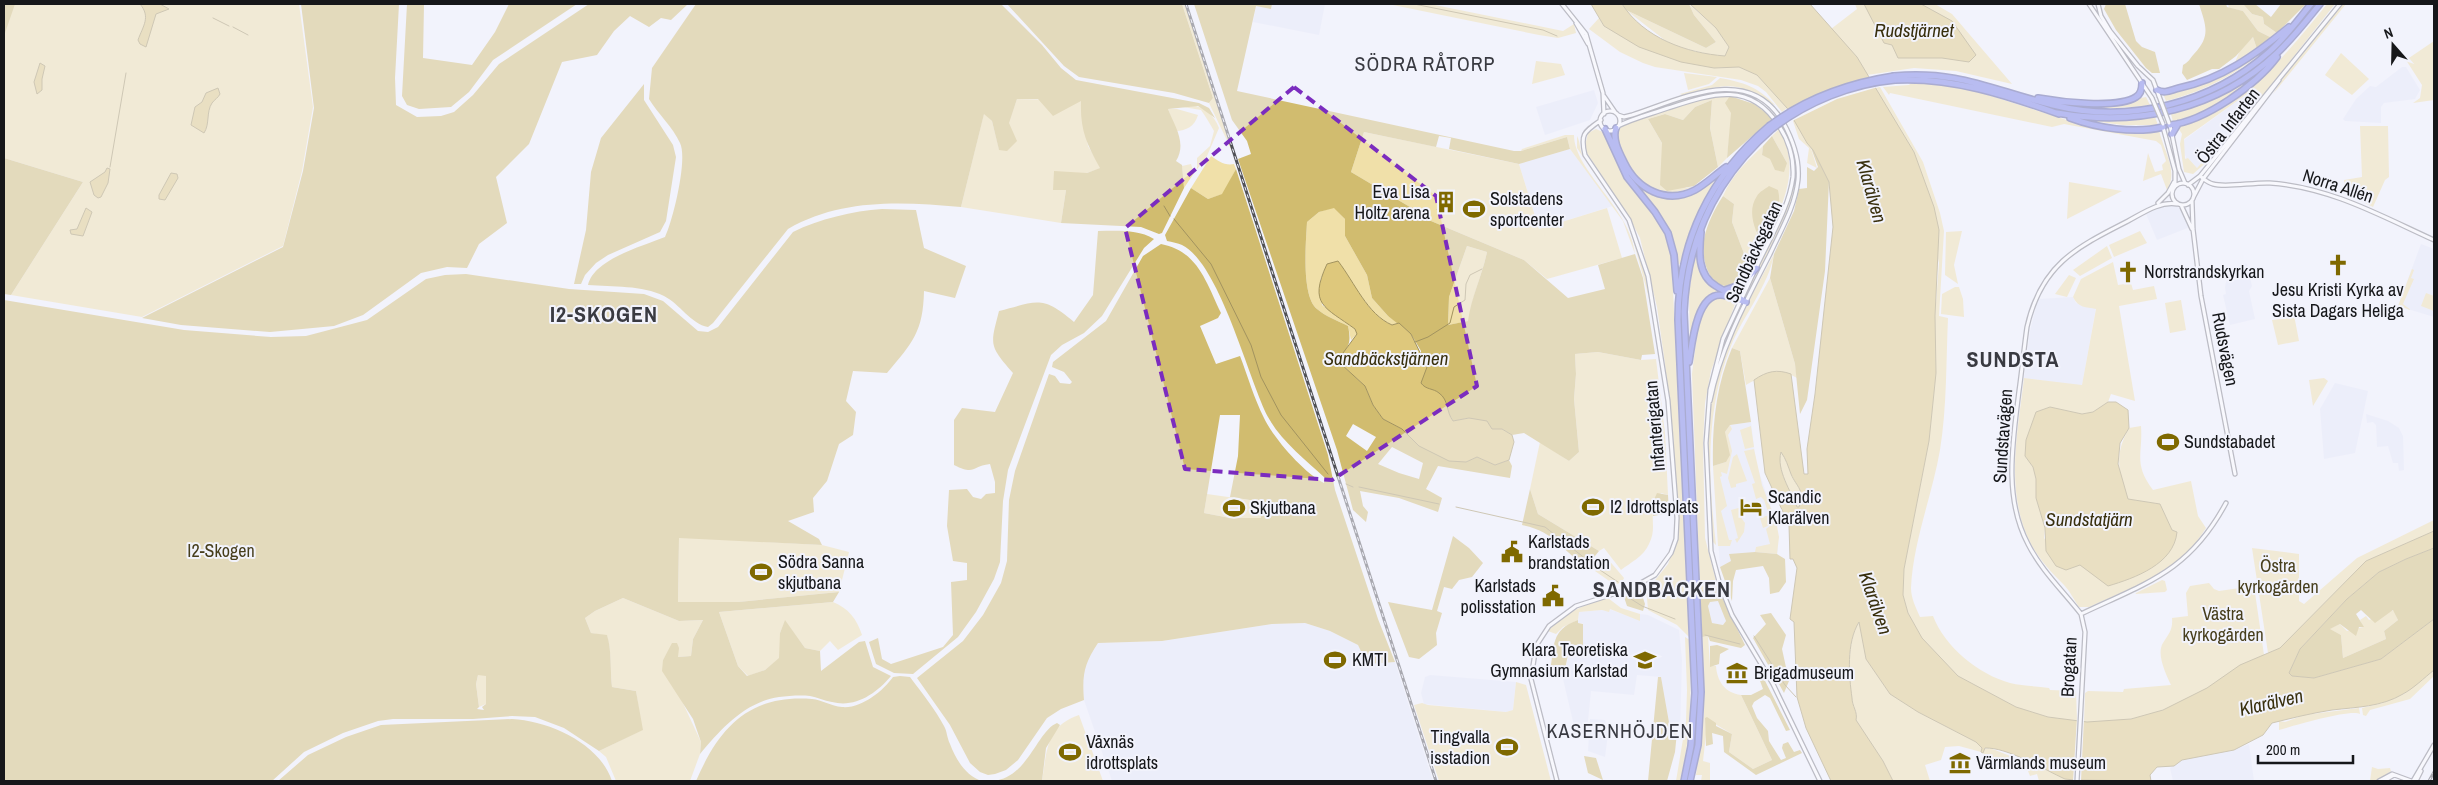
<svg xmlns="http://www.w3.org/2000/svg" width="2438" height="785" font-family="'Archivo Narrow',sans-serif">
<rect width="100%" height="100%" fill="#f2f3fc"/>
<path fill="#e5e9f9" d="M 1272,4 L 1325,4 L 1319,35 L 1253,22 L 1256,6 L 1271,8 Z
M 2402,67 L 2406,67 L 2420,90 L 2415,99 L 2384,103 L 2381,107 L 2381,123 L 2345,121 L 2343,119 L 2356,99 L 2370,86 L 2376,87 Z
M 1594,90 L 1598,103 L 1590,120 L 1545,135 L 1536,107 Z
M 2251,91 L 2261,98 L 2213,154 L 2211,153 L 2197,168 L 2188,158 L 2185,159 L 2186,157 L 2184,153 L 2184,140 Z
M 1570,149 L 1613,206 L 1539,229 L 1519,164 Z
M 2167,205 L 2177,206 L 2183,211 L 2190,227 L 2157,240 L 2146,214 Z
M 2421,244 L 2434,249 L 2434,317 L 2398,306 Z
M 2244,263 L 2247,264 L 2252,286 L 2249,291 L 2255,319 L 2230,325 L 2223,295 L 2226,294 L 2225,287 L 2226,282 Z
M 2073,297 L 2076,303 L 2096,308 L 2082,386 L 2024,378 L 2030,331 L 2038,299 Z
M 2335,383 L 2368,391 L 2355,453 L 2324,459 L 2320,409 Z
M 2366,414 L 2388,421 L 2399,428 L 2403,436 L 2404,470 L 2399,471 L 2398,463 L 2393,463 L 2388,446 L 2377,447 L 2376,425 L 2373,422 L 2367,423 Z
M 1751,422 L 1756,463 L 1775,519 L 1778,550 L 1777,554 L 1729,554 L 1731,561 L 1720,567 L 1713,466 L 1726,462 L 1725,432 L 1730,425 Z
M 1719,601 L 1726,621 L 1723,625 L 1712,623 L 1708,606 L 1710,602 Z
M 1609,609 L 1639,620 L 1640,614 L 1648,615 L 1679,630 L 1682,660 L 1680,732 L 1670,728 L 1661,677 L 1637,675 L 1634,695 L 1591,691 L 1587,731 L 1575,730 L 1563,679 L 1571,645 L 1583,645 L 1583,623 L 1578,623 L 1579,612 L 1602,610 L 1609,611 Z
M 1305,623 L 1330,631 L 1358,645 L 1367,664 L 1395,662 L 1433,781 L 1112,781 L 1084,700 L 1082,679 L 1086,662 L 1098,643 L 1162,641 L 1272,624 Z
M 1430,675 L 1516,682 L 1513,710 L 1506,712 L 1424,704 L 1421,693 L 1425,677 Z
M 1590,719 L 1605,720 L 1606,725 L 1609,726 L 1605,757 L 1588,751 Z
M 2249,744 L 2254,781 L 2173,781 L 2170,768 L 2182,760 L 2234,750 Z"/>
<path fill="#f0e0a9" d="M 13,4 L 299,4 L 313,107 L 302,171 L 283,246 L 142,317 L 11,295 L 83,182 L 4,158 L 4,36 Z
M 1182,4 L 1184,4 L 1187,10 L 1233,153 L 1209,103 L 1213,98 Z
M 1388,4 L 1430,4 L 1563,31 L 1574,24 L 1576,33 L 1558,38 L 1539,35 Z
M 1689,4 L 1716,28 L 1729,47 L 1725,56 L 1712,55 L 1671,45 L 1626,10 L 1706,48 L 1716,42 L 1694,15 Z
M 1855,4 L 1935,4 L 1952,14 L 2012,84 L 1956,71 L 1914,68 L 1867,75 L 1857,57 L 1831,29 L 1857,9 Z
M 2228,4 L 2243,4 L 2252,14 L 2263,17 L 2264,24 L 2277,33 L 2272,38 L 2258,31 L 2243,11 L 2229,8 Z
M 2327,4 L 2335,4 L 2261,98 L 2251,91 L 2184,139 L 2185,159 L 2188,158 L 2197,168 L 2205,159 L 2208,161 L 2193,174 L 2184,172 L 2180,144 L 2182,134 L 2177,126 C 2200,117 2245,92 2263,76 C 2287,54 2307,29 2327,4 Z
M 2343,4 L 2346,4 L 2273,94 L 2286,73 Z
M 1599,18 L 1604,26 L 1615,32 L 1714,68 L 1739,67 L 1757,75 L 1787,108 L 1782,112 L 1766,92 L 1758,86 L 1741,80 L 1655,67 L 1643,63 L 1620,52 L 1589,29 Z
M 2253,37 L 2257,49 L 2234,65 L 2240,50 Z
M 2434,41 L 2434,100 L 2413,103 L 2420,98 L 2422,85 L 2406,60 Z
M 2274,43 C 2242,71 2207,91 2166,101 L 2163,94 C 2204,84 2240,68 2274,43 Z
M 2341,53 L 2369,79 L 2352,95 L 2325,75 Z
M 1536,61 L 1561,64 L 1565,75 L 1532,84 Z
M 2266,66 C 2242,89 2207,116 2173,122 L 2171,114 L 2220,96 Z
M 1684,73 L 1717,77 L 1709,84 L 1688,90 Z
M 1720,78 C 1743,82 1758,87 1775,105 C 1769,104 1759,96 1752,92 C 1728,80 1707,89 1684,96 L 1680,94 L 1712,85 Z
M 2234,80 L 2236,82 C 2186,109 2130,123 2073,113 C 2047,109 2021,99 1996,91 C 2024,98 2053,108 2082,112 C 2134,121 2189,105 2234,80 Z
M 1913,81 L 1966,88 L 2086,126 L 2159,130 C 2163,150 2179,171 2167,190 L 2161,174 L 2143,181 L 2148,153 L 2155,172 L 2163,170 L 2162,165 L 2166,161 L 2161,145 L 2156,141 L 2064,124 L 2052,127 L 1890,93 L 1889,95 L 1883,87 L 1909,85 Z
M 1880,87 L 1923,162 L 1940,213 L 1944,231 L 1939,316 L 1948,318 C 1946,362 1947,407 1940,450 C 1932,496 1913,542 1911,588 C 1911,598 1916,608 1920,617 L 1933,616 C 1945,647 1978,674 2010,683 C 2022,686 2036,686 2049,688 L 2050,690 L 2076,691 L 2077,721 L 2048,717 L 2016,707 L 1958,676 L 1922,638 L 1908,613 L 1903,595 L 1904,569 L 1929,441 L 1936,373 L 1935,316 L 1939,263 L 1914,152 L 1875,88 Z
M 1730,96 L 1732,113 L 1727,158 L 1718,167 L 1710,128 L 1712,100 L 1695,107 L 1683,120 L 1665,114 L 1648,119 L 1662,143 L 1662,158 L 1686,188 L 1694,186 C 1663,203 1634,184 1622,152 C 1619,144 1616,139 1618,130 C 1639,113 1702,97 1730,96 Z
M 2146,97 L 2150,105 C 2122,109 2095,109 2067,104 L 2131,100 Z
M 1017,99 L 1081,100 L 1088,146 L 1101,168 L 1087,173 L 1066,190 L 1061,223 L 961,207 L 984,113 L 992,121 L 999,149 Z
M 1190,105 C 1204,106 1214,115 1219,128 L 1207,156 L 1197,169 L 1197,158 L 1210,146 L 1214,131 C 1210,124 1206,117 1201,110 L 1183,107 Z
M 1168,109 L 1177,109 L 1198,115 C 1195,126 1186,131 1176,131 Z
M 2155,117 L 2158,125 L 2123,125 L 2091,121 L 2123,121 Z
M 1795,120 L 1810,145 L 1817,168 L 1807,163 L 1809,148 L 1799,139 L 1793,121 Z
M 1784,126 C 1810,176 1788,211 1766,256 C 1759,269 1754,287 1745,297 C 1745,290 1753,278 1757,270 C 1780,223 1811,179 1782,127 Z
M 2360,126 L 2388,126 L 2389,177 L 2385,180 L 2373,207 L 2345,193 L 2344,180 L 2362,177 Z
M 1596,129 L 1605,133 C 1613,147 1616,165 1625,179 C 1642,204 1661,218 1671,247 L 1689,637 L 1677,625 L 1648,610 L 1647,598 L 1644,588 L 1652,584 L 1668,564 L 1679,535 L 1673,432 L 1665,364 L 1657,307 L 1640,238 L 1628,215 L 1587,153 L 1585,146 L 1588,133 Z
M 1779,129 C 1796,159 1790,185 1778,215 L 1780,201 L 1756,232 L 1763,246 L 1751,272 L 1732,222 L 1734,204 L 1723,196 C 1732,175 1747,161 1763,146 L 1762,155 L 1787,163 L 1772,136 Z
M 1364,132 L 1519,164 L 1539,229 L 1607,208 L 1622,258 L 1547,279 L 1524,260 L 1419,216 L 1415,210 L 1351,172 Z
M 1565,135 L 1574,135 C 1574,171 1631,209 1635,254 L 1623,221 L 1570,149 L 1567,137 L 1521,151 L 1522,149 Z
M 1577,136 C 1581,143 1579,151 1584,158 C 1599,182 1622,204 1632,231 C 1648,272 1653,315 1660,358 L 1649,298 L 1629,225 L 1625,218 L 1583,157 L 1577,148 Z
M 1619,154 C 1632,175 1646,203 1676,197 C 1689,195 1705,182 1717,176 C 1701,204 1689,233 1680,264 L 1678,264 C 1673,217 1649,211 1628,175 C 1624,169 1622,161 1619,154 Z
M 1211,156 C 1218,161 1225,166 1234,164 L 1236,169 L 1223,194 L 1208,199 L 1191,188 Z
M 1741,156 C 1702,208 1686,245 1682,311 L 1700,697 L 1696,746 L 1689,781 L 1687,781 L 1694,746 L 1698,691 L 1680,308 C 1683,271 1690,232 1708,200 C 1717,184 1730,170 1741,156 Z
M 1191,164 L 1194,173 L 1184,188 L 1182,166 Z
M 2069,182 L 2122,191 L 2067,219 Z
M 1334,207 L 1345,219 L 1345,236 L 1367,275 L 1372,298 L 1388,316 L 1399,323 L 1392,325 C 1368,314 1354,283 1338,262 L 1327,264 L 1320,280 L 1322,305 L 1355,329 L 1357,334 L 1351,340 L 1348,326 C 1338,321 1325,316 1317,309 C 1301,296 1306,242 1307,222 L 1319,212 Z
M 1962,231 L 1954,265 L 1958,284 L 1945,275 L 1946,232 Z
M 2140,231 L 2147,243 L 2114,257 L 2109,245 Z
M 1467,246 L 1487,252 C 1482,276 1471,298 1469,321 L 1448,325 L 1449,297 Z
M 2107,246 L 2112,258 L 2080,276 L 2073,270 Z
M 1696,249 C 1699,272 1701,285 1726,292 C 1721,294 1716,292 1710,295 C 1695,303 1693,328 1690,343 L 1689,293 Z
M 1774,254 C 1769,285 1743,316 1731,346 C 1705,410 1708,478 1716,545 L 1713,542 C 1710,492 1703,439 1714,390 C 1726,341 1751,297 1774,254 Z
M 2113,262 L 2118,285 L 2131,283 L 2133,290 L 2154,286 L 2157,299 L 2119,306 L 2135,401 L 2111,394 L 2108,402 L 2093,412 L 2082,414 L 2050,407 L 2036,412 L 2025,456 L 2033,467 L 2036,479 L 2036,498 L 2045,528 L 2044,538 L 2066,569 L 2177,532 L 2172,530 L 2160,504 L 2128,499 C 2118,471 2114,455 2129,428 L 2141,426 C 2143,455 2133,463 2153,490 L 2191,481 L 2198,516 L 2206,528 C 2180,571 2133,587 2089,607 L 2079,607 C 2074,600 2070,591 2064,585 C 2051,572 2040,561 2031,544 C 2004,492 2018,432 2024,378 L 2082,385 L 2096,309 C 2086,307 2078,308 2073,297 L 2081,279 Z
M 2412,269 L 2414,270 L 2411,278 L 2414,279 L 2403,304 L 2411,310 L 2398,306 Z
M 2069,275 L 2076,278 L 2067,297 L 2055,294 Z
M 1770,278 L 1795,364 L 1797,378 C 1780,367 1761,376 1746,385 L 1740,351 L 1732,348 Z
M 1955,287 L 1959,287 L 1963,299 L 1964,317 L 1941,314 L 1942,294 Z
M 2426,293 L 2434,296 L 2434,311 L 2421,306 Z
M 1719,296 L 1733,301 L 1735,304 L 1711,371 L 1705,403 L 1703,444 L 1705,538 L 1718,589 L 1700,590 L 1692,374 L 1698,326 L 1704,310 L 1711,300 Z
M 2181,300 L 2186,330 L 2170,333 L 2165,303 Z
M 2290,315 L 2294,315 L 2299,341 L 2278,345 L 2272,320 L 2290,318 Z
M 1598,352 L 1641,360 L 1656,359 L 1665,433 L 1668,495 L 1661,493 C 1645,513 1659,525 1649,544 C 1644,556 1630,563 1621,570 L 1604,548 L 1599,551 L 1538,514 L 1530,489 L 1540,442 L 1569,461 L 1579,452 L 1574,399 L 1576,374 L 1575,354 Z
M 2324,378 L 2328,381 L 2313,406 L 2309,380 Z
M 1730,425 L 1732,429 L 1728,435 L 1732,451 L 1727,474 L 1721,472 L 1722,476 L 1720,477 L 1727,506 L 1721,511 L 1729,540 L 1732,540 L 1730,546 L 1718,546 L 1713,466 L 1726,462 L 1725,432 Z
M 1751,426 L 1754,447 L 1745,449 L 1740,430 Z
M 1754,449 L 1762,485 L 1775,519 L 1770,525 L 1763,528 L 1760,518 L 1769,515 L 1764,500 L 1761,497 L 1756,499 L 1752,484 L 1755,483 L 1744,451 Z
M 1781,452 C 1786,459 1788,466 1791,474 C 1797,488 1805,489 1800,507 L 1797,507 C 1791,491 1776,470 1781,452 Z
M 1737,454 L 1747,481 L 1736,484 L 1736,487 L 1731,488 L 1728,478 L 1733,457 Z
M 1207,494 L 1263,502 L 1261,518 L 1230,518 L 1204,513 Z
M 1742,507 L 1743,510 L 1740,516 L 1745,523 L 1744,532 L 1737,543 L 1735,539 L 1738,538 L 1731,510 Z
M 2434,520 L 2434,531 L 2366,561 L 2280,648 L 2268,653 L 2252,548 L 2299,554 L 2299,601 L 2304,604 L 2357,558 Z
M 1776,521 L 1779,537 L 1777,554 L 1755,552 L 1756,547 L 1770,544 L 1766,529 Z
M 679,537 L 822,545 L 849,552 L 839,592 L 738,602 L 678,602 Z
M 1607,558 L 1624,578 L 1622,582 L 1615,585 L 1595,571 Z
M 2162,580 L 2165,581 L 2167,590 L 2165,592 L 2134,594 Z
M 2209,583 L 2214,589 L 2219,591 L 2254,586 L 2264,655 C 2241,665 2228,675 2208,688 C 2172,710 2127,725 2084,722 L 2085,693 L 2088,691 L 2123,692 L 2124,689 L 2171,685 C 2166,674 2156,654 2163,643 C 2169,633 2173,630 2172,618 L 2188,616 L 2186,593 L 2190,586 Z
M 623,598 L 679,621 L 703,620 L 693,639 L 691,656 L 678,657 L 669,650 L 663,660 L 701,742 L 700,754 L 690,781 L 616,781 L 606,757 L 599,751 L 642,730 L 636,691 L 612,687 C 610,670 612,652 607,636 L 591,633 L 585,618 L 595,611 Z
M 1608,598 L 1621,608 L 1640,614 L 1640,621 L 1610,609 L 1609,612 L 1602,610 L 1579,612 L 1578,620 L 1563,627 L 1556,634 L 1548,631 C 1565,612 1583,605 1608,598 Z
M 833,602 C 848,608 857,619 862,635 L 838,650 L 830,641 L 820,651 L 805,648 L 785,621 L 780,633 L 780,658 L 765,670 L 748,676 L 738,666 L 719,612 Z
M 2394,610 L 2398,620 L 2384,631 L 2386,639 L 2343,658 L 2341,635 L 2329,629 L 2340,624 L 2347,631 L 2363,627 L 2360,620 L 2366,616 L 2369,620 Z
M 1860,622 L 1866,659 L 1890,694 L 1918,712 L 1976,742 L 1982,748 L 1981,752 L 1959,746 L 1945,747 L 1941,760 L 1925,765 L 1930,781 L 1893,781 L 1883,761 L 1856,720 C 1858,712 1853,706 1851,698 C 1849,679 1847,636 1860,622 Z
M 1708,636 L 1710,666 L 1716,666 C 1717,681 1725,693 1741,695 L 1772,760 L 1753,769 L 1729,752 L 1732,734 L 1705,718 L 1706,734 L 1703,761 L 1710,763 L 1710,781 L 1701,781 L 1702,775 L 1696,775 L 1704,713 L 1702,637 Z
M 1685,637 L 1690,640 C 1691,688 1692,734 1680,781 L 1676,781 L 1686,721 L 1687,690 Z
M 2434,670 L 2434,676 L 2410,699 L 2370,710 L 2366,716 L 2363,715 L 2362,708 L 2383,703 L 2404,694 Z
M 478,675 L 486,675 L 486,704 L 479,707 L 476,684 Z
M 1516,682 L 1526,685 L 1551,781 L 1439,781 L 1414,705 L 1422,703 L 1428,705 L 1506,712 L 1513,710 Z
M 2359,708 L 2360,714 C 2350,709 2293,726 2279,730 L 2279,721 L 2285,722 L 2304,715 Z
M 1079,715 L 1103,781 L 1042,781 C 1047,751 1046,726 1079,715 Z
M 1990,748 L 2073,781 L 2039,781 L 2037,774 L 2030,776 L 2028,771 L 2008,763 L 1989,769 L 1983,753 L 1984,749 Z
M 2372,767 L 2378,769 L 2390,768 L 2391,771 L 2377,781 L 2370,781 Z"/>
<path fill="#d1bc6f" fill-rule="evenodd" d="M 4,4 L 15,4 L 4,36 Z
M 301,4 L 399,4 L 395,78 L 396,105 L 417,117 L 441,116 L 454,112 L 473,95 L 499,64 L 589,4 L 688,4 L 671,20 L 661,18 L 649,27 L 630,16 L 614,31 L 597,55 L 562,62 L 529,144 L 496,177 L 507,223 L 479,244 L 467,268 L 447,267 L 421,273 L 363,315 L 334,326 L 270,332 L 181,325 L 142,318 L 283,247 L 303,171 L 314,108 Z
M 407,4 L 424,4 L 423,58 L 472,65 L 495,32 L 509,4 L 577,4 L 493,60 L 469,92 L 451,107 L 419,109 L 407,105 L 402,96 Z
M 696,4 L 1001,4 L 1042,45 L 1061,68 L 1076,80 L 1199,103 L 1209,108 L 1215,118 L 1198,106 L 1168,109 C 1175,127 1187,143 1176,161 L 1182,165 L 1184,188 L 1162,233 L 1159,234 L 1141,227 L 1061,223 L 1066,190 L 1053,190 L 1054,171 L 1087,173 L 1100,168 C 1086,143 1080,129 1081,101 L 1053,116 L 1038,99 L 1017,99 L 1009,123 L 1017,141 L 1007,151 L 999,150 L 992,121 L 984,114 L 961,207 C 902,202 842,198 788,229 L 713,323 L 708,327 C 691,324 680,304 664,296 C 642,285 613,287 588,285 C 594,259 643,246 665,237 C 673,220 688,159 680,143 C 673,127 658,114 649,99 L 652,68 Z
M 1007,4 L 1182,4 L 1213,98 L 1209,103 L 1174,93 L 1079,77 L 1064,66 Z
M 1194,4 L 1272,4 L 1271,9 L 1256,6 L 1237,91 L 1514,151 L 1521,151 L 1567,137 L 1570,149 L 1519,164 L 1449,149 L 1451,138 L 1439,136 L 1436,147 L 1364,132 L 1351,172 L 1415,210 L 1419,216 L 1524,260 L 1568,298 L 1605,289 L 1598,265 L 1635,254 L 1643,278 L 1655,354 L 1642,355 L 1641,360 L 1598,352 L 1575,354 L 1576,374 L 1574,399 L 1579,452 L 1569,461 L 1524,433 L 1512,435 L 1502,429 L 1492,429 L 1469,418 L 1453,421 L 1448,414 L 1439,393 L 1424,388 L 1421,383 L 1421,351 L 1411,334 L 1388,316 L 1372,298 L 1367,275 L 1345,236 L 1345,219 L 1334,208 L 1319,212 L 1307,222 C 1306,242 1301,296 1317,309 C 1325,316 1338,321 1348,326 C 1353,350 1344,344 1341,364 L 1365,386 L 1373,405 L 1383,419 L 1402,429 L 1409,435 L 1466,462 L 1477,457 L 1495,465 L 1509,460 L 1512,466 L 1510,478 L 1438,466 L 1426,489 L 1442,498 L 1438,512 L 1399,498 L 1360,491 L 1363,506 L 1368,512 L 1366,522 L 1353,510 L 1337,450 L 1238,159 L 1251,154 L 1247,141 L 1232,120 ZM 1467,246 L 1487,252 C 1482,276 1471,298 1468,321 L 1448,325 L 1449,297 ZM 1353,424 L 1376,437 L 1367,451 L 1346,436 ZM 1392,447 L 1423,463 L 1419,479 L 1399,473 L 1378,464 Z
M 1622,4 L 1689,4 L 1694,15 L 1716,42 L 1706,48 L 1626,10 Z
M 2106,4 L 2125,4 L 2136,41 L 2142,47 L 2155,52 L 2160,73 L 2152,73 L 2146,68 L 2116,30 L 2104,9 Z
M 2199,4 L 2226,4 L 2227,7 L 2243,11 L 2258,31 L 2272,38 L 2257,49 L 2253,37 L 2236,56 L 2219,69 L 2212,69 L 2187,80 L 2182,73 L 2183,65 C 2189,62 2190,58 2194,54 C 2211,36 2206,26 2199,4 Z
M 2243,4 L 2255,4 L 2271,17 L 2281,4 L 2306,4 L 2277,33 L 2264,24 L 2263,17 L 2252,14 Z
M 644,84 L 644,100 L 673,145 L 676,157 L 666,221 L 660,232 L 608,255 L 596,263 L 585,275 L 581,284 L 574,284 L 586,230 L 591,172 L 601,138 Z
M 1730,96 L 1754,104 L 1773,118 L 1727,158 L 1731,113 L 1725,103 Z
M 1712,100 L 1710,128 L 1718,167 L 1694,186 L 1667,191 L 1660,185 L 1662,143 L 1648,119 L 1665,114 L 1683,120 L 1695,107 Z
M 1772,136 L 1787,163 L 1784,172 L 1775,170 L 1770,159 L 1762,155 L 1763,146 Z
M 1810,145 L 1829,181 L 1825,271 L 1807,400 L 1800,414 L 1795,364 L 1770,278 L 1774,254 L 1794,211 L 1799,189 L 1807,188 L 1807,167 L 1814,171 L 1818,167 Z
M 4,158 L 83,182 L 11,295 L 4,294 Z
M 1236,169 L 1328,455 L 1335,490 L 1378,619 L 1395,662 L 1367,664 L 1358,645 L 1330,631 L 1305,623 L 1272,624 L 1162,641 L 1098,643 C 1084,664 1082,675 1084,700 L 1061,709 L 1047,718 L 1018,760 L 1006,770 L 995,774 L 988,775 L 980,772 L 970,763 L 950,725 L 917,678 L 963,641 L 983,615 L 1001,583 L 1007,561 L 1009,500 L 1015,471 L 1049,374 L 1055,376 L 1060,383 L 1070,384 L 1072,382 L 1064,372 L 1052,367 L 1053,362 L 1106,321 L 1143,256 L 1161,244 C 1198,251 1206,282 1221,313 L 1218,318 L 1200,326 L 1216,364 L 1240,356 C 1248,377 1254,398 1264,418 C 1274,439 1304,473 1324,483 L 1325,478 C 1305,459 1282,442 1268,417 C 1248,378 1220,264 1182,245 C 1178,243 1172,242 1167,241 L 1165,235 L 1191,188 L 1208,199 L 1222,194 ZM 1220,415 L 1240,415 L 1238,456 L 1230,497 L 1263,502 L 1261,518 L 1230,518 L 1204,513 Z
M 1769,186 L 1778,190 C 1783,211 1772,227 1763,246 C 1756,232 1746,212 1757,196 C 1759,192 1765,189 1769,186 Z
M 1723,196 L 1734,204 L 1732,222 L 1751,272 C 1747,275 1743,280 1739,283 C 1711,297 1700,260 1704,239 C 1707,224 1715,208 1723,196 Z
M 882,209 L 916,210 L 924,248 L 966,266 L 955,298 L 924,291 C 923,332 913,342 887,373 L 853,371 L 846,401 L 856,412 L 853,435 L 839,444 L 827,481 L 813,498 L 814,512 L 788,521 L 819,539 L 822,545 L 679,538 L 678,602 L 738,602 L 839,592 L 833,602 L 719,612 L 738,666 L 747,676 L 765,670 L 779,658 L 780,633 L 785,620 L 805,648 L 820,651 L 821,671 L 859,642 L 865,641 L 873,667 L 891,676 C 876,694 855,708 832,702 C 824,701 817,697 810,696 C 800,695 788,696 779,697 C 745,702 721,729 700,754 L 701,742 L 693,719 L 662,671 L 663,660 L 672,643 L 677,643 L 679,648 L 678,657 L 691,656 L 693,639 L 703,620 L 679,621 L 623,598 L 595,611 L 585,618 L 591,633 L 607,635 C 612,651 610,669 612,687 L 636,691 L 643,730 L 599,751 L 564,728 L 535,717 L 512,716 L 473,719 L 393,719 L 378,721 L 343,733 L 304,752 L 272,781 L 4,781 L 4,300 L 184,330 L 271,337 L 306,336 L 367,320 L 426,279 L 445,275 L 466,274 L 569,289 L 644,294 L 663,301 L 698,331 L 708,332 L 718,327 L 793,232 C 819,219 853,211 882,209 ZM 478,675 L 486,676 L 486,704 L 482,707 L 484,710 L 477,709 L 479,707 L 476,684 Z
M 1098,231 C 1117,231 1137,229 1154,239 L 1144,248 L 1102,316 L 1084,333 L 1062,345 L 1051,355 L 1008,470 L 1003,501 L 1000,562 L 994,579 L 976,612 L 958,637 L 913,674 L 894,673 L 876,664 L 869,642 L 878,638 L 882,659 L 891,664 L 943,647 L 953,635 L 951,582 L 967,580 L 967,563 L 953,561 L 947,526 L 949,490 L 967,489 L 973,497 L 981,499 L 986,494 L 995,493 L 995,482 L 990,464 C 971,466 976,476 954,465 L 954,420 L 962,408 L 995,412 L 1013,373 C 989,345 990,346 999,311 C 1038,301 1042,295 1074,322 L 1093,295 Z
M 1732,348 L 1740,351 L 1751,422 L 1730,425 L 1725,432 L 1730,455 L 1726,462 L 1713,466 C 1712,425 1716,386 1732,348 Z
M 1530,489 L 1538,514 L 1599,551 L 1586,567 C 1561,549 1554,531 1522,525 Z
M 1657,493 L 1668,495 L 1669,513 L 1653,516 L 1652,504 Z
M 1453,536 L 1469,548 L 1483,563 L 1472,577 L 1459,580 L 1452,589 L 1444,587 L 1437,611 L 1442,613 L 1436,633 L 1437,645 L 1419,659 L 1409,657 L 1388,602 L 1432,610 Z
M 2434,548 L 2434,619 L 2381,659 L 2314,678 L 2291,676 L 2289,673 L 2300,649 L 2347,599 L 2379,572 L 2406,559 ZM 2361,610 L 2375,623 L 2393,610 L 2398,620 L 2384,631 L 2386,639 L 2343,658 L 2341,635 L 2330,629 L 2340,624 L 2356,636 L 2359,627 L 2364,627 L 2356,614 Z
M 1755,552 L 1777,554 L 1785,559 L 1786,582 L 1779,592 L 1770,594 L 1769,578 L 1763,566 L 1736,570 L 1733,581 L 1732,601 L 1720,567 L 1731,561 L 1729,554 Z
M 1640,589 L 1645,604 L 1643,611 L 1627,606 L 1623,594 Z
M 1718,589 L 1745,645 L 1741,648 L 1710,641 L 1708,636 L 1702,637 L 1700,590 ZM 1718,601 L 1726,621 L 1723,625 L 1712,623 L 1708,606 L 1710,602 Z
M 1771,613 L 1786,635 L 1782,649 L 1789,681 L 1784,693 L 1753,638 L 1766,624 L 1760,615 Z
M 1578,620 L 1578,623 L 1583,624 L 1583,645 L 1570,645 L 1563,679 L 1560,673 L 1550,671 C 1555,646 1550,630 1578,620 Z
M 1717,645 L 1729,649 L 1720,654 L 1719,664 L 1710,667 L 1710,646 Z
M 1762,675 L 1790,730 L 1786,731 L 1770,698 L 1765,695 L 1754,702 L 1752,706 L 1757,718 L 1768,731 L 1769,741 L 1781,760 L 1786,758 L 1782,748 L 1783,744 L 1788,742 L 1794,752 L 1800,750 L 1802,753 L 1756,775 L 1724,752 L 1723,736 L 1712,733 L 1713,744 L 1706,746 L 1705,718 L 1707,717 L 1716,723 L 1716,726 L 1732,734 L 1729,752 L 1753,769 L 1772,760 L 1741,695 L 1751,695 L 1763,689 L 1759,678 Z
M 900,676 L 910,677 C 921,692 935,709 944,726 C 947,731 947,738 950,744 C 956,760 966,776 982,781 L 696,781 C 719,728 749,694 812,699 C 822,700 831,706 842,707 C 861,709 883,691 893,677 Z
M 1658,677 L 1661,677 L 1670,728 L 1677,732 L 1675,752 L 1667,781 L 1648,781 Z
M 512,719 C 550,721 600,744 612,781 L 278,781 L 308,755 L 346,737 L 381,725 Z
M 1057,723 L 1060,725 L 1046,748 L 1042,781 L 993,781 C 1028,778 1037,731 1057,723 Z
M 1584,756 L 1596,758 L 1603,780 L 1588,773 Z"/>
<path fill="#dec87c" stroke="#a2935f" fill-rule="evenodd" d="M 140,4 L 160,4 L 169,9 L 156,14 L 146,47 L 140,44 L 138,40 C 143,26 151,17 140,4 Z
M 1591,4 L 1622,4 C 1644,38 1686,53 1725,56 L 1729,47 L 1716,28 L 1690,4 L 1810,4 L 1857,57 L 1914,152 L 1934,207 L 1939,230 L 1935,316 L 1936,373 L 1929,441 L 1904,569 L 1903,595 L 1908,613 L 1922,638 L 1958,676 L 2016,707 L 2048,717 L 2087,722 L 2131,719 L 2163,710 L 2207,688 L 2240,665 L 2280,648 L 2366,561 L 2434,531 L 2434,548 L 2406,559 L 2379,572 L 2347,599 L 2300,649 L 2289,673 L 2292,676 L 2314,678 L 2381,659 L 2434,619 L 2434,670 C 2424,678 2414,688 2403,694 C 2381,707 2357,707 2332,710 C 2312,713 2292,718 2272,723 L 2263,735 L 2234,750 L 2182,760 L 2174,766 L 2157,767 L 2150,775 L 2151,781 L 2074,780 L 2065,779 C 2045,770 2007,747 1985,748 L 1983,753 L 1981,752 L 1982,748 L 1976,742 L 1918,712 L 1890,694 L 1866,659 L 1859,622 C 1846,643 1849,676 1852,698 C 1852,706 1858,712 1856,720 L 1883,761 L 1893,781 L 1831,781 L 1806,728 L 1797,697 L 1794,622 L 1790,619 L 1797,568 L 1793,559 L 1790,559 L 1789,525 L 1765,473 L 1754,380 C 1767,371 1777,369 1791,374 L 1804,474 L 1808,474 L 1807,449 L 1815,394 L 1833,227 L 1829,182 L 1813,150 L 1807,143 L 1787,108 L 1757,75 L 1739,67 L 1714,68 L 1681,62 L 1639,47 L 1604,26 ZM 1781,452 C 1786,459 1788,466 1791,474 C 1797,488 1805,489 1799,507 L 1797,507 C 1791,491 1776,470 1781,452 Z
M 1864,4 L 1921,4 L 1952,21 L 1976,55 L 1969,62 L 1942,58 L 1898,58 L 1892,45 L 1884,43 Z
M 40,63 L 45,66 L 42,79 L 42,90 L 37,94 L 34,82 Z
M 218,88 L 220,94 C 218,98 215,99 212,103 C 206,112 210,124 204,133 L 191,125 L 195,107 L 202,102 L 206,93 Z
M 107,168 L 110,169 L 108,183 L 101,197 L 98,198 L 94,195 L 90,182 L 105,172 Z
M 171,173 L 177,174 L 178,178 L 165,200 L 159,199 L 159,195 Z
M 86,208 L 92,212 L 83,236 L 71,234 L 70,230 L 77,229 Z
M 1338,261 C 1355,283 1367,314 1392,325 L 1399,323 L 1411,334 L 1427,367 L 1421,383 C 1426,390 1433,388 1439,393 C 1449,400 1446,412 1453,421 L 1469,418 L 1487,421 L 1492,429 L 1502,429 L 1512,435 L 1514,442 L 1509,460 L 1495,465 L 1477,457 L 1466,462 L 1449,461 L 1419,446 L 1402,429 L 1383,419 L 1373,405 L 1365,386 L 1341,364 L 1343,353 L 1357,334 L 1355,329 C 1325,307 1308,305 1327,264 Z
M 2108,402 L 2116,402 L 2128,410 L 2129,428 L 2120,443 L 2118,464 L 2128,499 L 2160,504 L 2172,530 L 2177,532 C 2174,564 2135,578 2108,586 L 2080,565 L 2066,570 L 2056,566 L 2046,551 L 2045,528 L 2036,498 L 2036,479 L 2033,467 L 2025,456 L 2026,440 L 2036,412 L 2050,407 L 2082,414 L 2093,412 Z"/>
<path fill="#f2f3fc" d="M 1871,77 L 1878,87 L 1837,99 L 1792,121 L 1786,111 L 1826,91 Z
M 2077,718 L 2084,719 L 2081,781 L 2073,781 Z"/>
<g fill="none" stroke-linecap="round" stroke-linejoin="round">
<path stroke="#a2935f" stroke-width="1" d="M 1414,4 L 1543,30 L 1557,36
M 213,18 L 229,26
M 233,27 L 248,35
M 110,167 L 126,73
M 1164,206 L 1170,216
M 1174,219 L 1211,264 L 1251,345 L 1261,377 L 1281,415 L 1328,474
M 1415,342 L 1428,337 L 1450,323 L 1454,307 L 1465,300 L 1466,284 L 1470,275 L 1482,269
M 1346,484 L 1353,487
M 1359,487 L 1439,504
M 1456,507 L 1545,527 L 1600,570 L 1618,582
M 1631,599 L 1642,606 L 1675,619
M 1705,635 L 1740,644
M 1754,636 L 1785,685 L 1796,697"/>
<g stroke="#7a7b83" stroke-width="5.5">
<path id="minor" d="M 1562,4 L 1586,34 L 1603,93 L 1604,114
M 2089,4 L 2152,98
M 2098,4 L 2101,16 L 2110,31 L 2138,66 L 2153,80 L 2159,96
M 1576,23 L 1588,44
M 1604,96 L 1615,112
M1600 121a10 10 0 1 1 20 0a10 10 0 1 1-20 0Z
M 1618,115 L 1624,117 L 1632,115 C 1681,99 1749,63 1783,122 C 1793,140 1800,159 1798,180 C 1795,207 1781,230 1770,254 C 1746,301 1720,349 1710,401
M 2170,125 L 2179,169 L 2185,183
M 1618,126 C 1634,118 1651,114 1668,108 C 1711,94 1750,80 1779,126 C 1789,141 1794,159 1793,177 C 1789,209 1769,239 1756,268
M 2163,127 L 2175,171 L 2175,186
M 2200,176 C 2204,179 2208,183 2213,184 C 2226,188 2254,182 2270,183 C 2330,187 2381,216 2434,240
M2172 194a11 11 0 1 1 22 0a11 11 0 1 1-22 0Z
M 2188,185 L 2200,176 L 2340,4
M 2193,198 L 2203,179 L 2279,80
M 2192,201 L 2193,229 L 2201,296 L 2235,474
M 2158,203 L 2168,193 L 2174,182
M 2181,205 L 2192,229
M 1753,274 L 1723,339 L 1710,390 L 1706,443 L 1711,551 L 1720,585 L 1732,615 L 1773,684 L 1820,781
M 2081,614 C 2146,583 2189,572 2226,503
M 1557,781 L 1531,679 L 1536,646 L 1549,626 L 1576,606 L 1632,588 L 1655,575 L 1671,553 L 1676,539 L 1677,518 L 1668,401 L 1648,276 L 1629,220 L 1585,155 C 1580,134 1584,132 1601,120
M 2077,781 L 2085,632 L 2081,614 C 2063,591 2041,570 2028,544 C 2003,497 2013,441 2019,391 C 2022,370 2024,348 2027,327 C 2041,265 2075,248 2128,221 C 2143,213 2160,201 2177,204
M 2379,781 L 2392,774 L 2411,781
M 2384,781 L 2394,775
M 2413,781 L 2434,745
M 2416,781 L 2421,771"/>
</g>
<g stroke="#52579e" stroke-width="8">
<path id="highway" d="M 1894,76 C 1959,70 1994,91 2053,105 C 2129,124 2211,104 2269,52 C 2285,38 2298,20 2311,4
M 1895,80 C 1952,77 2006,95 2059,114
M 2157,90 C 2165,94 2171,90 2179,88 C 2222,79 2255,55 2289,27
M 2038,98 C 2060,102 2117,109 2136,97 C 2141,94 2142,89 2142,83
M 2057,113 C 2137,127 2217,110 2277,53 C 2293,38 2306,21 2320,4
M 2070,118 C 2097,128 2135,134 2163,127
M 2170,125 C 2205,121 2256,85 2277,57
M 1616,128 C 1612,139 1619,152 1624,162 C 1637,189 1666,205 1695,190 C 1706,184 1716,174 1726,167
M 1605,129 L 1627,177 L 1655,212 L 1668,233 L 1674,255 L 1677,291
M 2172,134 L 2178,124
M 1701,232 C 1699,251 1697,275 1716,286 C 1725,292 1735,295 1744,301
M 1725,290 L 1742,284 L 1756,268
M 1689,362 C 1692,345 1696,295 1720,295 C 1728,295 1738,300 1746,302
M 1684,781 L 1691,746 L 1695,693 L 1678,320 C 1678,242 1710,176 1769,126
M 1690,781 L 1698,745 L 1701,692 L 1684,312 C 1687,239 1717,177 1772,129"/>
</g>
<use href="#minor" stroke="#fff" stroke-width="3"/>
<use href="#highway" stroke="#727ae5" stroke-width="5"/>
<g stroke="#505156" stroke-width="3">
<path id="rail" d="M 1186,4 L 1436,781
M 2429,781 L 2434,772"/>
</g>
<use href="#rail" stroke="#f2f3fc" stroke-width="1" stroke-dasharray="4" stroke-linecap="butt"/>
<g stroke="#7a7b83" stroke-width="5.5" stroke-linecap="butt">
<path id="minor-bridge" d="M 2159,96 L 2169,123
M 2152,98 L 2163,124"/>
</g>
<g stroke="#52579e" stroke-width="8" stroke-linecap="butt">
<path id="highway-bridge" d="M 1769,126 C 1806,98 1849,83 1894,76
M 1772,129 C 1807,102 1851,84 1895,80"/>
</g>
<use href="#minor-bridge" stroke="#fff" stroke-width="3"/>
<use href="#highway-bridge" stroke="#727ae5" stroke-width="5"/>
</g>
<path d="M0 0H2438V785H0ZM 1294,87 L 1436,196 L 1477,386 L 1332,480 L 1185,469 L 1125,228 Z" fill="#f2f3fc" fill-opacity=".55" fill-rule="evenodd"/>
<path fill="none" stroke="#7b2cbf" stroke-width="4" stroke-dasharray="10 6" stroke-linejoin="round" d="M 1294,87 L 1436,196 L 1477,386 L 1332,480 L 1185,469 L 1125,228 Z"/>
<defs>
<g id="building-bare" transform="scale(1.725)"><path d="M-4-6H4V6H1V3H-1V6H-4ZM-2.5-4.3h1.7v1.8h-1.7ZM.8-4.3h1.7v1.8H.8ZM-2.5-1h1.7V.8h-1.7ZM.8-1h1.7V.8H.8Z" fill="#7f6900" stroke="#f2f3fc" stroke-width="2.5" paint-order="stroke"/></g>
<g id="stadium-bare" transform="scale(1.725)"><path d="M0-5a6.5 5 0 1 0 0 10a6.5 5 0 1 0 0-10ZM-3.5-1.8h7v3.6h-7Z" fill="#7f6900" stroke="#f2f3fc" stroke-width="2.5" paint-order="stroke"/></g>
<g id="church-bare" transform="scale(1.725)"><path d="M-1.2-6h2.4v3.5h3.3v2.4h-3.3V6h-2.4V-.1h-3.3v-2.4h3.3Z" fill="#7f6900" stroke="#f2f3fc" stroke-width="2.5" paint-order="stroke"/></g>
<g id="hotel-bare" transform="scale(1.725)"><path d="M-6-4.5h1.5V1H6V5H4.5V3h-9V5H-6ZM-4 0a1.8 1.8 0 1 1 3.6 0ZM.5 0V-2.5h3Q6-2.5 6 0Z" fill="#7f6900" stroke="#f2f3fc" stroke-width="2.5" paint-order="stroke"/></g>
<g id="civic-bare" transform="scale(1.725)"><path d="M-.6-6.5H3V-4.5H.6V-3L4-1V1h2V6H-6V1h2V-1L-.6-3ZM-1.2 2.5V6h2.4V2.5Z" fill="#7f6900" stroke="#f2f3fc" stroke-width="2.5" paint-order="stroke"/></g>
<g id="school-bare" transform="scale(1.725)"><path d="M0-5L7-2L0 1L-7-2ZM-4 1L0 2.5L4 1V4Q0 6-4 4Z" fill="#7f6900" stroke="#f2f3fc" stroke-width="2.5" paint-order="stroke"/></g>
<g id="museum-bare" transform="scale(1.725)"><path d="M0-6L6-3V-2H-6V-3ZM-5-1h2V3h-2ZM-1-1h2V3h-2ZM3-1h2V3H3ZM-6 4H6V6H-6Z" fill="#7f6900" stroke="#f2f3fc" stroke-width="2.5" paint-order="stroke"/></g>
</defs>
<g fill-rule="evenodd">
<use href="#building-bare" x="1446" y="202"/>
<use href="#stadium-bare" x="1474" y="209"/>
<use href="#church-bare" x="2338" y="265"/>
<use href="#church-bare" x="2128" y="272"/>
<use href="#stadium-bare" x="2168" y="442"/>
<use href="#stadium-bare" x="1593" y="507"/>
<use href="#hotel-bare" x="1751" y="507"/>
<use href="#stadium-bare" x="1234" y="508"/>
<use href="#civic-bare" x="1512" y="552"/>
<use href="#stadium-bare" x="761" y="572"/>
<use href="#civic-bare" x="1553" y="596"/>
<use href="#stadium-bare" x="1335" y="660"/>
<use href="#school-bare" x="1645" y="660"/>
<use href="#museum-bare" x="1737" y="673"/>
<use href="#stadium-bare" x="1507" y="747"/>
<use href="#stadium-bare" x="1070" y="752"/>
<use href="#museum-bare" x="1960" y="763"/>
</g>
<g text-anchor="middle" stroke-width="4" stroke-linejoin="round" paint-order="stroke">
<g font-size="18" fill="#16171a" stroke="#f2f3fc">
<text transform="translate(2228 126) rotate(-52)" y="6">Östra Infarten</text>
<text transform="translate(2338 186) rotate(18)" y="6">Norra Allén</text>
<text transform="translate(1754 252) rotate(-65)" y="6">Sandbäcksgatan</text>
<text transform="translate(2225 349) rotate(79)" y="6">Rudsvägen</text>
<text transform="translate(1655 426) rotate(-95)" y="6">Infanterigatan</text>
<text transform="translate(2003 436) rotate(-86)" y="6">Sundstavägen</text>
<text transform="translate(2069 667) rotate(-87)" y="6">Brogatan</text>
</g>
<g font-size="18" fill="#16171a" stroke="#f2f3fc" text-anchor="start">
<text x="1430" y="198" text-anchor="end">Eva Lisa<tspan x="1430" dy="21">Holtz arena</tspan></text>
<text x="1490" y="205">Solstadens<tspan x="1490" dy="21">sportcenter</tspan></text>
<text x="2144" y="278">Norrstrandskyrkan</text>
<text x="2338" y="296" text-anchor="middle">Jesu Kristi Kyrka av<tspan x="2338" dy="21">Sista Dagars Heliga</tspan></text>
<text x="2184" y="448">Sundstabadet</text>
<text x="1768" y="503">Scandic<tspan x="1768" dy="21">Klarälven</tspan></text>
<text x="1610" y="513">I2 Idrottsplats</text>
<text x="1250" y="514">Skjutbana</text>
<text x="1528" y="548">Karlstads<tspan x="1528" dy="21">brandstation</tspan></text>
<text x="778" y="568">Södra Sanna<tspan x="778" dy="21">skjutbana</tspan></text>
<text x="1536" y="592" text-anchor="end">Karlstads<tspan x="1536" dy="21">polisstation</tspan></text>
<text x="1628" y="656" text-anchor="end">Klara Teoretiska<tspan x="1628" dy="21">Gymnasium Karlstad</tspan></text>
<text x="1352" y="666">KMTI</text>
<text x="1754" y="679">Brigadmuseum</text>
<text x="1490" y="743" text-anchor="end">Tingvalla<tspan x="1490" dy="21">isstadion</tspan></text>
<text x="1086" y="748">Våxnäs<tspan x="1086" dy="21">idrottsplats</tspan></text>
<text x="1976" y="769">Värmlands museum</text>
</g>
<g font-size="18" fill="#473e1c" stroke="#f2f3fc">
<text x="221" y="557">I2-Skogen</text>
<text x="2278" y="572">Östra<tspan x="2278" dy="21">kyrkogården</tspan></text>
<text x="2223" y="620">Västra<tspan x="2223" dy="21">kyrkogården</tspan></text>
</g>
<g font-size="19" font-style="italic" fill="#382f0d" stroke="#f2f3fc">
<text x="1914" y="37">Rudstjärnet</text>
<text transform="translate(1872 191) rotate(74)" y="7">Klarälven</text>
<text x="1386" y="365">Sandbäckstjärnen</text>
<text x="2089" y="526">Sundstatjärn</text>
<text transform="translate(1876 603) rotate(71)" y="7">Klarälven</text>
<text transform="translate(2271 702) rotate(-13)" y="7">Klarälven</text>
</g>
<g font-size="20" letter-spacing="1" fill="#393a41" stroke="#f2f3fc">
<text x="1425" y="71">SÖDRA RÅTORP</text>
<text x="1620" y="738">KASERNHÖJDEN</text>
</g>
<g font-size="22" font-weight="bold" letter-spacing="1" fill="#393a41" stroke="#f2f3fc">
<text x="604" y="322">I2-SKOGEN</text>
<text x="2013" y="367">SUNDSTA</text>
<text x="1662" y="597">SANDBÄCKEN</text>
</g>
</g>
<rect width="2438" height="785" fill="none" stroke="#16171a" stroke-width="10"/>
<g transform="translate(2393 45) rotate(340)" stroke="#f2f3fc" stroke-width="4" paint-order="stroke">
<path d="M0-4L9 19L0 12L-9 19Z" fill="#16171a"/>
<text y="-8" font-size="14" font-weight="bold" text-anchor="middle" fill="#16171a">N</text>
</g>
<path d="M2258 755v8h95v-8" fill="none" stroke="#16171a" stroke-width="2.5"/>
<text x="2266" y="755" font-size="15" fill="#16171a" stroke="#f2f3fc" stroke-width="4" paint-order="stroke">200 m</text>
</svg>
